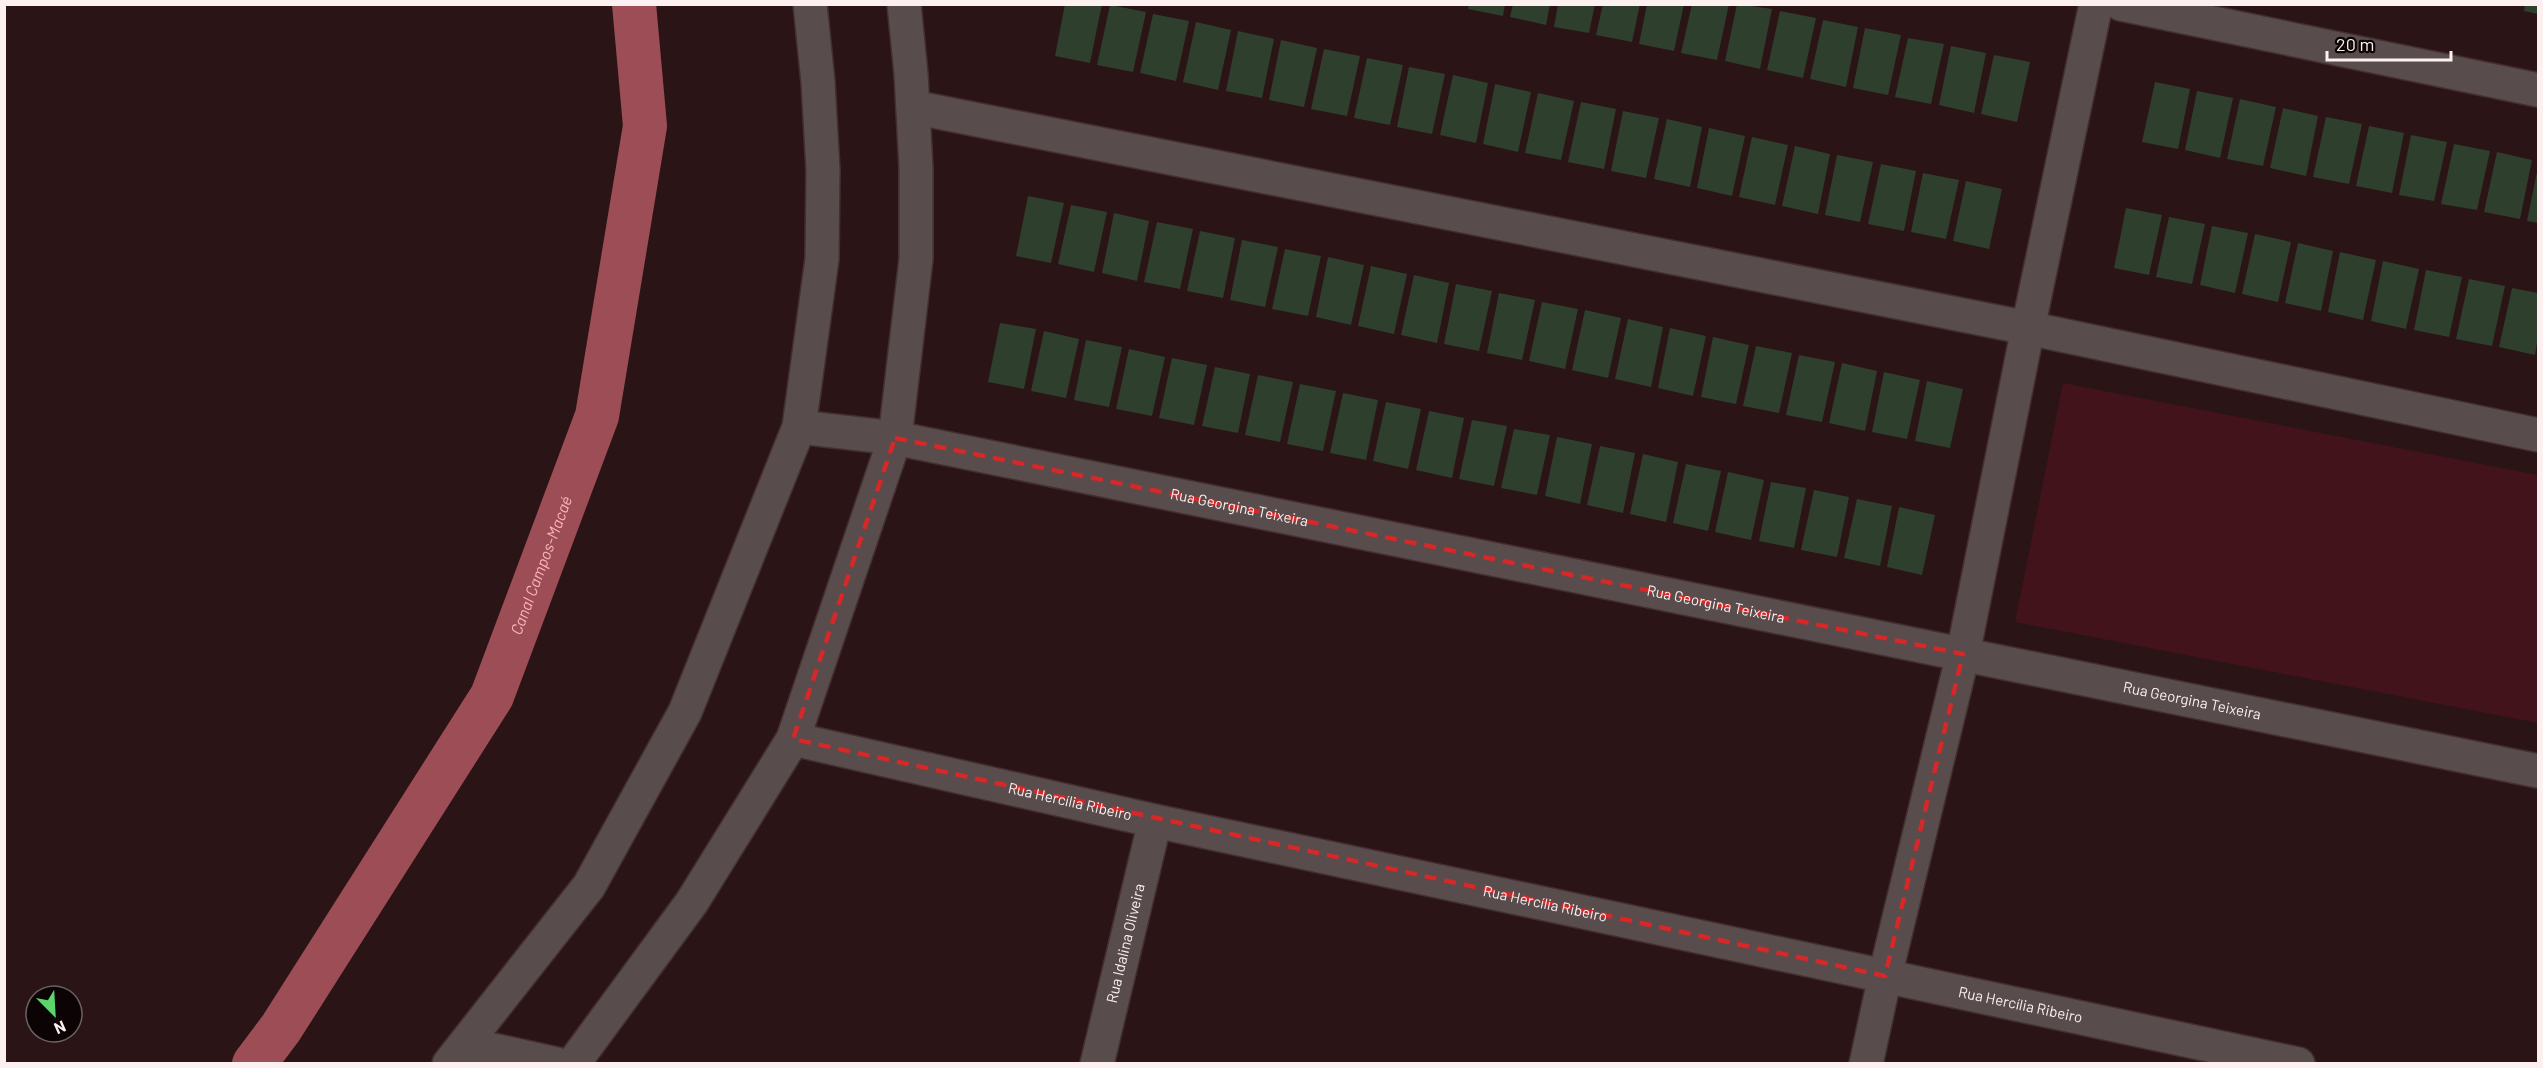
<svg xmlns="http://www.w3.org/2000/svg" width="2543" height="1068" font-family="Barlow,sans-serif">
<rect width="100%" height="100%" fill="#2a1416"/>
<path fill="#42131a" d="M 2063,383 L 2538,475 L 2538,723 L 2015,622 Z"/>
<g fill="none" stroke-linecap="round" stroke-linejoin="round">
<path stroke="#9d4d55" stroke-width="44" id="s1" d="M 254,1064 L 281,1028 L 492,696 L 597,416 L 645,126 L 634,4"/>
</g>
<path fill="#2e3f2e" d="M 1065,4 L 1102,4 L 1090,63 L 1055,56 Z
M 1469,4 L 1505,4 L 1503,16 L 1468,9 Z
M 1513,4 L 1550,4 L 1546,25 L 1510,17 Z
M 1558,4 L 1595,4 L 1589,33 L 1554,27 Z
M 1603,4 L 1640,4 L 1632,42 L 1596,35 Z
M 1647,4 L 1684,4 L 1674,51 L 1639,44 Z
M 1692,4 L 1729,4 L 1717,60 L 1681,53 Z
M 1737,4 L 1772,9 L 1760,69 L 1725,61 Z
M 2525,4 L 2538,4 L 2538,14 L 2524,11 Z
M 1110,5 L 1146,12 L 1133,72 L 1097,65 Z
M 1780,11 L 1816,18 L 1803,78 L 1767,70 Z
M 1153,14 L 1189,21 L 1176,81 L 1140,73 Z
M 1823,20 L 1858,27 L 1846,87 L 1810,79 Z
M 1196,22 L 1231,30 L 1218,90 L 1183,82 Z
M 1865,28 L 1901,35 L 1888,95 L 1853,88 Z
M 1238,31 L 1274,39 L 1262,98 L 1226,91 Z
M 1908,38 L 1944,44 L 1931,104 L 1895,97 Z
M 1281,40 L 1317,48 L 1304,107 L 1269,100 Z
M 1951,46 L 1986,53 L 1974,113 L 1939,105 Z
M 1324,49 L 1360,56 L 1347,116 L 1311,109 Z
M 1994,55 L 2030,62 L 2017,122 L 1981,114 Z
M 1367,58 L 1403,65 L 1390,125 L 1354,118 Z
M 1409,67 L 1445,74 L 1432,134 L 1397,127 Z
M 1453,75 L 1488,83 L 1476,143 L 1440,135 Z
M 2155,82 L 2190,89 L 2178,149 L 2142,142 Z
M 1495,84 L 1531,92 L 1518,152 L 1483,144 Z
M 2197,91 L 2233,98 L 2220,158 L 2185,150 Z
M 1538,93 L 1574,101 L 1561,160 L 1525,153 Z
M 2240,99 L 2276,107 L 2263,166 L 2227,159 Z
M 1581,102 L 1616,109 L 1604,169 L 1568,162 Z
M 2283,108 L 2318,116 L 2306,176 L 2270,168 Z
M 1623,111 L 1659,118 L 1646,178 L 1611,171 Z
M 2326,117 L 2362,124 L 2349,184 L 2313,177 Z
M 1667,119 L 1702,127 L 1690,187 L 1654,179 Z
M 2369,126 L 2404,133 L 2392,193 L 2356,186 Z
M 1709,128 L 1745,136 L 1732,196 L 1697,188 Z
M 2411,135 L 2447,142 L 2434,201 L 2399,195 Z
M 1752,137 L 1788,145 L 1775,205 L 1739,197 Z
M 2454,144 L 2490,151 L 2477,210 L 2441,204 Z
M 1795,146 L 1830,154 L 1818,214 L 1782,206 Z
M 2497,152 L 2532,160 L 2520,219 L 2484,212 Z
M 1837,155 L 1873,162 L 1860,222 L 1825,215 Z
M 1881,164 L 1916,171 L 1904,231 L 1868,224 Z
M 2537,172 L 2538,172 L 2538,223 L 2527,221 Z
M 1923,173 L 1959,180 L 1946,239 L 1911,232 Z
M 1966,181 L 2002,189 L 1989,249 L 1953,241 Z
M 1028,196 L 1064,203 L 1051,263 L 1016,256 Z
M 1071,205 L 1107,212 L 1094,272 L 1058,264 Z
M 2126,208 L 2162,215 L 2149,275 L 2114,268 Z
M 1114,213 L 1149,221 L 1137,281 L 1102,273 Z
M 2169,217 L 2205,224 L 2192,284 L 2156,277 Z
M 1157,222 L 1193,229 L 1180,289 L 1144,282 Z
M 2212,226 L 2248,233 L 2235,293 L 2200,285 Z
M 1200,231 L 1235,238 L 1223,298 L 1187,291 Z
M 2255,234 L 2291,242 L 2278,302 L 2242,294 Z
M 1242,240 L 1278,247 L 1265,307 L 1230,300 Z
M 2298,243 L 2333,251 L 2321,311 L 2285,303 Z
M 1285,249 L 1321,256 L 1308,316 L 1272,309 Z
M 2340,252 L 2376,260 L 2363,320 L 2328,312 Z
M 1328,257 L 1364,265 L 1351,325 L 1316,317 Z
M 2383,261 L 2419,269 L 2406,329 L 2371,321 Z
M 1371,266 L 1407,274 L 1394,334 L 1358,326 Z
M 2426,270 L 2462,277 L 2449,337 L 2414,330 Z
M 1414,275 L 1449,283 L 1437,343 L 1401,335 Z
M 2469,279 L 2505,286 L 2492,346 L 2456,339 Z
M 1456,284 L 1492,291 L 1479,351 L 1444,344 Z
M 2512,288 L 2538,293 L 2538,337 L 2535,355 L 2499,347 Z
M 1499,293 L 1535,300 L 1522,360 L 1487,353 Z
M 1542,302 L 1578,309 L 1565,369 L 1529,361 Z
M 1585,310 L 1621,318 L 1608,378 L 1572,370 Z
M 1628,319 L 1663,327 L 1651,387 L 1615,379 Z
M 1000,323 L 1036,329 L 1024,389 L 988,382 Z
M 1670,328 L 1706,336 L 1693,396 L 1658,388 Z
M 1044,331 L 1079,339 L 1066,398 L 1031,391 Z
M 1713,337 L 1749,345 L 1736,404 L 1701,397 Z
M 1086,340 L 1122,347 L 1109,407 L 1074,400 Z
M 1756,346 L 1792,353 L 1779,413 L 1743,406 Z
M 1129,349 L 1165,357 L 1152,416 L 1116,409 Z
M 1799,355 L 1835,362 L 1822,422 L 1786,415 Z
M 1172,358 L 1207,365 L 1194,425 L 1159,418 Z
M 1842,363 L 1877,371 L 1865,431 L 1829,423 Z
M 1215,367 L 1250,374 L 1238,433 L 1202,426 Z
M 1884,372 L 1920,380 L 1907,439 L 1872,432 Z
M 1258,375 L 1293,382 L 1280,442 L 1245,435 Z
M 1927,381 L 1963,389 L 1950,448 L 1915,441 Z
M 1300,384 L 1336,391 L 1323,451 L 1287,444 Z
M 1343,393 L 1378,400 L 1366,460 L 1330,453 Z
M 1386,402 L 1421,409 L 1408,469 L 1373,461 Z
M 1429,411 L 1464,418 L 1452,478 L 1416,470 Z
M 1472,420 L 1507,426 L 1494,486 L 1459,479 Z
M 1514,429 L 1550,435 L 1537,495 L 1501,488 Z
M 1557,437 L 1592,444 L 1580,504 L 1545,496 Z
M 1600,446 L 1635,453 L 1623,513 L 1587,505 Z
M 1643,454 L 1678,462 L 1666,522 L 1630,514 Z
M 1686,464 L 1721,471 L 1708,531 L 1673,523 Z
M 1728,472 L 1764,480 L 1751,540 L 1715,532 Z
M 1771,482 L 1806,488 L 1794,548 L 1759,541 Z
M 1814,490 L 1849,497 L 1837,557 L 1801,550 Z
M 1857,499 L 1892,506 L 1880,566 L 1844,558 Z
M 1899,507 L 1935,515 L 1922,575 L 1887,567 Z"/>
<g fill="none" stroke-linecap="round" stroke-linejoin="round">
<g stroke="#432e30" stroke-width="36">
<g id="minor">
<path d="M 2121,4 L 2538,90"/>
<path d="M 913,107 L 2028,328 L 2538,435"/>
<path id="s2" d="M 799,427 L 895,438 L 2538,771"/>
<path id="s3" d="M 793,739 L 1155,821 L 2298,1064"/>
<path d="M 466,1044 L 557,1064"/>
<path d="M 449,1064 L 589,886 L 685,712 L 799,427 L 822,259 L 823,170 L 818,82 L 810,4"/>
<path d="M 573,1064 L 692,902 L 793,739 L 895,438 L 916,259 L 916,168 L 911,74 L 904,4"/>
<path id="s4" d="M 1097,1064 L 1155,821"/>
<path d="M 1866,1064 L 1885,976 L 1963,654 L 2028,328 L 2096,4"/>
</g>
</g>
<use href="#minor" stroke="#584c4c" stroke-width="33"/>
</g>
<path fill="none" stroke="#d62828" stroke-width="4.5" stroke-dasharray="12 8" stroke-linejoin="round" d="M 895,438 L 1963,654 L 1885,976 L 793,739 Z"/>
<g text-anchor="middle" stroke-width="4.5" stroke-linejoin="round" paint-order="stroke">
<g font-size="15" fill="#fdf0f0" stroke="#0c0404">
<text dy="5" stroke="none"><textPath href="#s2" startOffset="448">Rua Georgina Teixeira</textPath></text>
<text dy="5" stroke="none"><textPath href="#s2" startOffset="934">Rua Georgina Teixeira</textPath></text>
<text dy="5" stroke="none"><textPath href="#s2" startOffset="1420">Rua Georgina Teixeira</textPath></text>
<text dy="5" stroke="none"><textPath href="#s3" startOffset="284">Rua Hercília Ribeiro</textPath></text>
<text dy="5" stroke="none"><textPath href="#s3" startOffset="770">Rua Hercília Ribeiro</textPath></text>
<text dy="5" stroke="none"><textPath href="#s4" startOffset="124">Rua Idalina Oliveira</textPath></text>
<text dy="5" stroke="none"><textPath href="#s3" startOffset="1256">Rua Hercília Ribeiro</textPath></text>
</g>
<g font-size="16" font-style="italic" fill="#fbb5b8" stroke="#0c0404">
<text dy="6" stroke="none"><textPath href="#s1" startOffset="578">Canal Campos-Macaé</textPath></text>
</g>
</g>
<rect width="2543" height="1068" fill="none" stroke="#fdf0f0" stroke-width="12"/>
<g transform="translate(54 1014) rotate(156)"><circle r="28" fill="#0c0404" stroke="#6c6262" stroke-width="1.5"/>
<path d="M0-4.5L10 22L0 15L-10 22Z" fill="#5dd56d"/>
<text y="-9" font-size="16" font-weight="bold" text-anchor="middle" fill="#fdf0f0">N</text>
</g>
<path d="M2327 51v9h124v-9" fill="none" stroke="#fdf0f0" stroke-width="3"/>
<text x="2336" y="51" font-size="18" fill="#fdf0f0" stroke="#0c0404" stroke-width="4.5" paint-order="stroke">20 m</text>
</svg>
